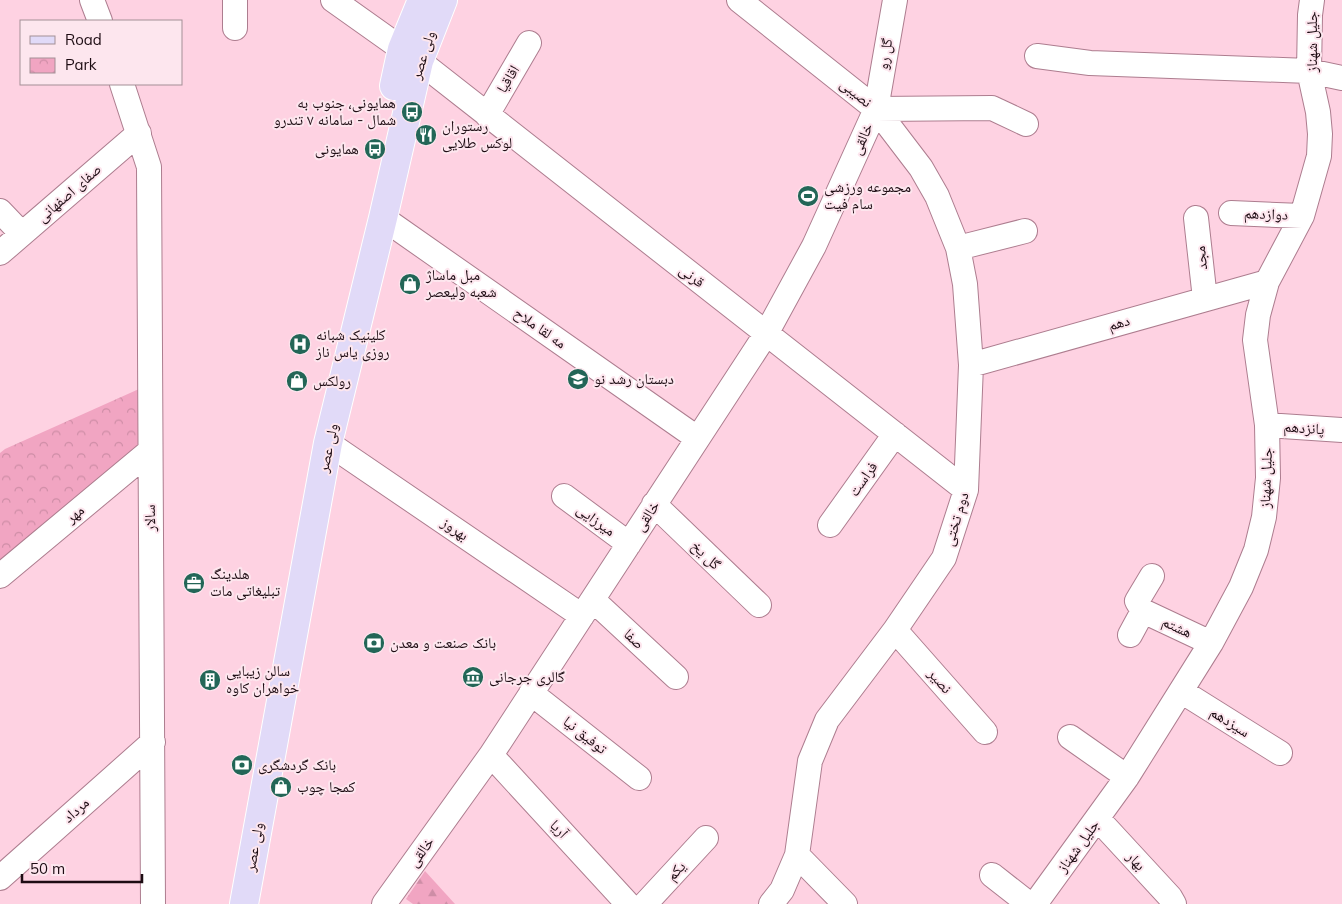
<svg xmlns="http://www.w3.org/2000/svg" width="1342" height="904" font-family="Mulish,'Noto Naskh Arabic',sans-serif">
<defs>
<pattern id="forest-firs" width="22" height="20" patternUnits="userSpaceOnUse" patternTransform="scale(1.25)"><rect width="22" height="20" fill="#f1a5c2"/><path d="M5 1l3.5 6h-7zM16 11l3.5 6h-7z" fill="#ce8da6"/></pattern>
<pattern id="park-crowns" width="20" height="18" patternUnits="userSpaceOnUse" patternTransform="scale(1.25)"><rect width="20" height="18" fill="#f1a5c2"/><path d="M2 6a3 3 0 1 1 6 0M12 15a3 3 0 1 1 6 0" fill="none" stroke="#ce8da6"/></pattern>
</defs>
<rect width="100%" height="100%" fill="#fed2e2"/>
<path fill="url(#forest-firs)" d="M 425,871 L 455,904 L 413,904 L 406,899 Z"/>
<path fill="url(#park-crowns)" d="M 139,389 L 139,446 L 0,562 L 0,453 L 5,449 Z"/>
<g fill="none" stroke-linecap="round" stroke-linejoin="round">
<g stroke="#ad7d8f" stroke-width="26">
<path id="minor" d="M 92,0 L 100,21
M 235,0 L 235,28
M 333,0 L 402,49
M 739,0 L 876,109 L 921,168 L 937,196 L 958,248 L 965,284 L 971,365 L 966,490 L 944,558 L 895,630 L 827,720 L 810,761 L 797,855 L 782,890 L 771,904
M 1037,56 L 1090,63 L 1309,71 L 1342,78
M 419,61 L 966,490
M 122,84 L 149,167 L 153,904
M 876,109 L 992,108 L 1026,124
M 487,115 L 529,43
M 0,211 L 22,234
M 1231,213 L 1302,216
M 383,218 L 697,438
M 1196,218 L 1205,299
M 958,248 L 1025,231
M 0,253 L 139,133
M 971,365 L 1267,282
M 1267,425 L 1342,430
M 328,443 L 582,616
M 564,496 L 629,544
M 654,504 L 759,605
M 830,525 L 895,434
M 0,576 L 150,451
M 593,600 L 676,677
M 1143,611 L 1211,643
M 895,630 L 985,732
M 1130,635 L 1143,611 L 1137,601 L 1152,576
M 1181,691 L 1280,753
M 531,693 L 639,778
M 1070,737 L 1127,777
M 491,755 L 628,904
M 1098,819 L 1170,897 L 1174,904
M 797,855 L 845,904
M 992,875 L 1029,904
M 0,878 L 153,742
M 384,904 L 491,755 L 766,334 L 814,246 L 876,109 L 895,0
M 645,904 L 706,838
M 1035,904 L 1127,777 L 1211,643 L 1241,587 L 1256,550 L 1264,517 L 1268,478 L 1267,425 L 1255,340 L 1258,315 L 1267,282 L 1302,216 L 1319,156 L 1320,134 L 1318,112 L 1309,71 L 1310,15 L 1312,0"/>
</g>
<g stroke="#fff" stroke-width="30">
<path id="major" d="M 394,86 L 402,49 L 422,0
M 244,904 L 328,443 L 383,218 L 419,61 L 443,0"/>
</g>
<use href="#minor" stroke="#fff" stroke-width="24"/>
<use href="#major" stroke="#e1daf8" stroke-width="28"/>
</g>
<defs>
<g id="bus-disc" transform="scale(1.125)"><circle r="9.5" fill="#236657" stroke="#fde6ee"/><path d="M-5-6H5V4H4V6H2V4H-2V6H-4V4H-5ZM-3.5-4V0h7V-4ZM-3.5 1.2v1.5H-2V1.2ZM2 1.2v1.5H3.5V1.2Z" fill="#fff"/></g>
<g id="restaurant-disc" transform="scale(1.125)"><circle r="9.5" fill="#236657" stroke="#fde6ee"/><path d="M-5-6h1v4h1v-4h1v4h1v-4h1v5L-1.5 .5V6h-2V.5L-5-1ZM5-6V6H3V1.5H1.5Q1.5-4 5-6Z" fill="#fff"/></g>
<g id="stadium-disc" transform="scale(1.125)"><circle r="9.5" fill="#236657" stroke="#fde6ee"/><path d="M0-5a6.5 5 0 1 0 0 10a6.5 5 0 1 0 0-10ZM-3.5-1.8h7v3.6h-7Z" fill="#fff"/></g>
<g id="shop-disc" transform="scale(1.125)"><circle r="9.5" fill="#236657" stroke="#fde6ee"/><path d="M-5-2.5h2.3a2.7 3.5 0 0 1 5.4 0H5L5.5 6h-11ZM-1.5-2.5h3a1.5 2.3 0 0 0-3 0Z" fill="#fff"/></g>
<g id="hospital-disc" transform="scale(1.125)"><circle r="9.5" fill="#236657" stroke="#fde6ee"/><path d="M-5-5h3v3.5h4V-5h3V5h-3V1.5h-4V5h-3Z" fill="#fff"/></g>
<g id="school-disc" transform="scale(1.125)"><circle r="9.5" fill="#236657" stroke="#fde6ee"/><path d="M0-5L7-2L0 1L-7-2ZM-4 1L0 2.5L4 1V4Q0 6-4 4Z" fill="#fff"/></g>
<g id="office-disc" transform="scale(1.125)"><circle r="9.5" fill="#236657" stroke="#fde6ee"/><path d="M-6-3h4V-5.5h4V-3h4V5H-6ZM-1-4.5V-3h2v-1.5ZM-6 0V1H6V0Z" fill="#fff"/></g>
<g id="bank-disc" transform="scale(1.125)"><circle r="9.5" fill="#236657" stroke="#fde6ee"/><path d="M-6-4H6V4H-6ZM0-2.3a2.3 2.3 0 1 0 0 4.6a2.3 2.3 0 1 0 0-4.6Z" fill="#fff"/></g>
<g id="museum-disc" transform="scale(1.125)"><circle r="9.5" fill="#236657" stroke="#fde6ee"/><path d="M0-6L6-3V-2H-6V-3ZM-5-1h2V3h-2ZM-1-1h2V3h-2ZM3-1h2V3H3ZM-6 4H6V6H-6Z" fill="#fff"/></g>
<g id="building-disc" transform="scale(1.125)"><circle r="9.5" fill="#236657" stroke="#fde6ee"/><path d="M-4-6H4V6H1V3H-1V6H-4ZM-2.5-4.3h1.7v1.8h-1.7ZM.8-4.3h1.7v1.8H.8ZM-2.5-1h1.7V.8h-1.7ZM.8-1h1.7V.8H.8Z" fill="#fff"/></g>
</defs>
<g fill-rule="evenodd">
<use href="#bus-disc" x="412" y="112"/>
<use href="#restaurant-disc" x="426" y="135"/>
<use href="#bus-disc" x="375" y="149"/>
<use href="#stadium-disc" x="808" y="196"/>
<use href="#shop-disc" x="410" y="284"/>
<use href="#hospital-disc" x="300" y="344"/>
<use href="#school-disc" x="578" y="379"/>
<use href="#shop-disc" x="297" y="381"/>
<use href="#office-disc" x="194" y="583"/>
<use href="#bank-disc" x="374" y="643"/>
<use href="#museum-disc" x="473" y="677"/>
<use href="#building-disc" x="210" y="680"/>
<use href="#bank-disc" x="242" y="765"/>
<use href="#shop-disc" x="281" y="787"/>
</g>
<g text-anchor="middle" stroke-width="4" stroke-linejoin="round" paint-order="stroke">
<g font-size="15" fill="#1d0c13" stroke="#fde6ee">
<text transform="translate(1312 42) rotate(-90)" y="5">جلیل شهناز</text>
<text transform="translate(885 54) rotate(-81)" y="5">گل رو</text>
<text transform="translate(423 55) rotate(-72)" y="5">ولی عصر</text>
<text transform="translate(508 79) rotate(-59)" y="5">اقاقیا</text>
<text transform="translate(856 93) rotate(39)" y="5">نصیبی</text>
<text transform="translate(862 139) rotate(-66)" y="5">خالقی</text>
<text transform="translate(69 193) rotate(-41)" y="5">صفای اصفهانی</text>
<text transform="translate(1266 214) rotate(2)" y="5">دوازدهم</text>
<text transform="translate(1201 258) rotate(-96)" y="5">مجد</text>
<text transform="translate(692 276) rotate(38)" y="5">قرنی</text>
<text transform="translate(1119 323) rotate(-16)" y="5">دهم</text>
<text transform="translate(540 328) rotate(35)" y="5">مه لقا ملاح</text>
<text transform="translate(1304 428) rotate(4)" y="5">پانزدهم</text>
<text transform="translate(328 448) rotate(-78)" y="5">ولی عصر</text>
<text transform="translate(1266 478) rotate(-88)" y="5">جلیل شهناز</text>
<text transform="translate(863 479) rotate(-55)" y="5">فراست</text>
<text transform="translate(75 514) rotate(-40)" y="5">مهر</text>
<text transform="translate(647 516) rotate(-57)" y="5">خالقی</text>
<text transform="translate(150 518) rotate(-91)" y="5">سالار</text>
<text transform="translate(956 519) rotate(-73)" y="5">دوم تختی</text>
<text transform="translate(596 520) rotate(36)" y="5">میرزایی</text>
<text transform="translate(455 529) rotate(34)" y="5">بهروز</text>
<text transform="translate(706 555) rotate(44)" y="5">گل یخ</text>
<text transform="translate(1177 627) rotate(25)" y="5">هشتم</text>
<text transform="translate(634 639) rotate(43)" y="5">صفا</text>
<text transform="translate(940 681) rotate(49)" y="5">نصیر</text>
<text transform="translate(1230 722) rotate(32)" y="5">سیزدهم</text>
<text transform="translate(585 735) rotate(38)" y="5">توفیق نیا</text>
<text transform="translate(76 810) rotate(-42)" y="5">مرداد</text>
<text transform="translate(559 829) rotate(47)" y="5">آریا</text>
<text transform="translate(1078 846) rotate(-54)" y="5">جلیل شهناز</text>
<text transform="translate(254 847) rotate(-80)" y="5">ولی عصر</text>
<text transform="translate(421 852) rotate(-54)" y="5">خالقی</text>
<text transform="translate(1136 861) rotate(47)" y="5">بهار</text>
<text transform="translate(676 871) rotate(-48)" y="5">یکم</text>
</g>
<g font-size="15" fill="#1d0c13" stroke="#fde6ee" text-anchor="start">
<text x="396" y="108" text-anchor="end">همایونی، جنوب به<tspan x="396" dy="17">شمال - سامانه ۷ تندرو</tspan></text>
<text x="442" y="131">رستوران<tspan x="442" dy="17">لوکس طلایی</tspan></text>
<text x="359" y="154" text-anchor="end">همایونی</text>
<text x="824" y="192">مجموعه ورزشی<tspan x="824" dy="17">سام فیت</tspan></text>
<text x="426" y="280">مبل ماساژ<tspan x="426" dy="17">شعبه ولیعصر</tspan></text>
<text x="316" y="340">کلینیک شبانه<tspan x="316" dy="17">روزی یاس ناز</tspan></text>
<text x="594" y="384">دبستان رشد نو</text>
<text x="313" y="386">رولکس</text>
<text x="210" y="579">هلدینگ<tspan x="210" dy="17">تبلیغاتی مات</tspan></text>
<text x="390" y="648">بانک صنعت و معدن</text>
<text x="226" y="676">سالن زیبایی<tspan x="226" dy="17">خواهران کاوه</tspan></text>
<text x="489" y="682">گالری جرجانی</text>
<text x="258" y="770">بانک گردشگری</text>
<text x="297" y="792">کمجا چوب</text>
</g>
</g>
<rect x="20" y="20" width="162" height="65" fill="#fde6ee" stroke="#a38f96"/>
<rect x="30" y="36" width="25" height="8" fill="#e1daf8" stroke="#a38f96"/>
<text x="65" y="45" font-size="15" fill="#1d0c13">Road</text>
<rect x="30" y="58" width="25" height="15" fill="url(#park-crowns)" stroke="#a38f96"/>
<text x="65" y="70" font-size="15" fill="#1d0c13">Park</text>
<path d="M22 874v8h120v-8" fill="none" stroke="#1d0c13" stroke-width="2.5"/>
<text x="30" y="874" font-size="15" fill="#1d0c13" stroke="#fde6ee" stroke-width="4" paint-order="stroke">50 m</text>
</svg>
